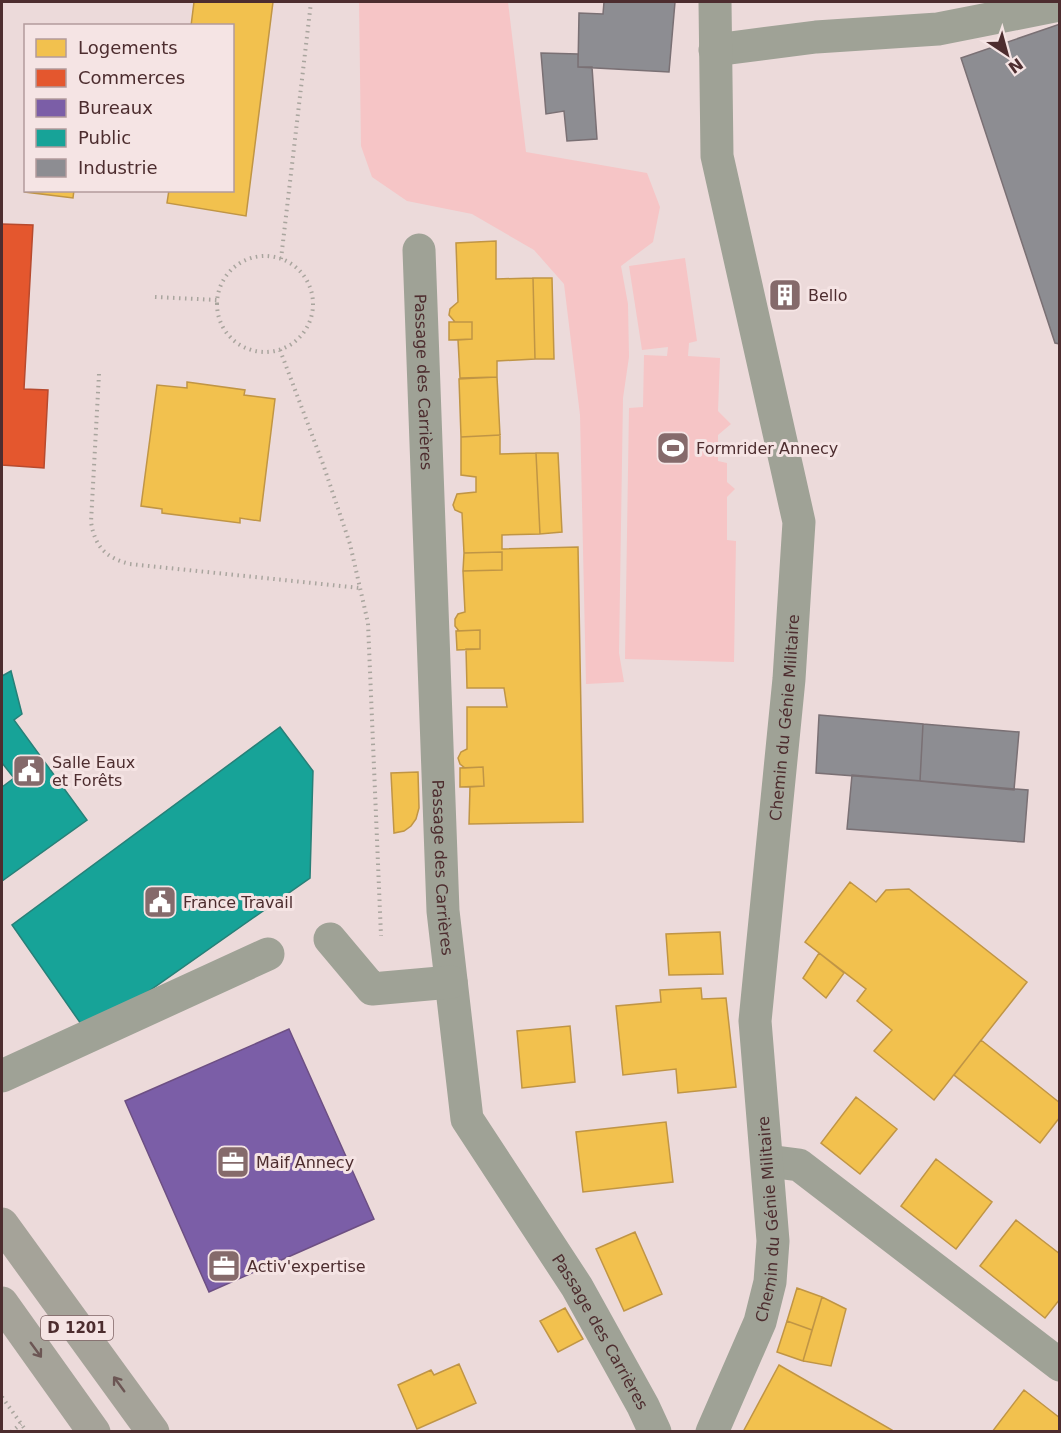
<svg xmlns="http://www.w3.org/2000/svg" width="1061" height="1433" font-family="'DejaVu Sans',sans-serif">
<rect width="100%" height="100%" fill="#ecdada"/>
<path fill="#f6c5c6" d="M 359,2 L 508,2 L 526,152 L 647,173 L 660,207 L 653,242 L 621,266 L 628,304 L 629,357 L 623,398 L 619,653 L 624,682 L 586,684 L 580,415 L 564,284 L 534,250 L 472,214 L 407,201 L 372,177 L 361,146 Z
M 685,258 L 697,341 L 689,343 L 688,356 L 720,358 L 718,411 L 731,424 L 718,435 L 718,461 L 727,463 L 727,482 L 735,489 L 727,497 L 727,540 L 736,541 L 734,662 L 625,659 L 629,408 L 643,407 L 644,355 L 667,356 L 668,347 L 642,350 L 629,266 Z"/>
<path fill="#f2c14e" stroke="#c09545" stroke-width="1.5" d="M 194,2 L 273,2 L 246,216 L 167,203 L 169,190 L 232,190 L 232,26 L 191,26 Z
M 26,189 L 26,190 L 74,190 L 73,198 L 25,192 Z
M 496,241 L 496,279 L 533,278 L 535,359 L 497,361 L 497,377 L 460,378 L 458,340 L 472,339 L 472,322 L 455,322 L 449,315 L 450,309 L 458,302 L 456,243 Z
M 533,278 L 552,278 L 554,359 L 535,359 Z
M 449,322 L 472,322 L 472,339 L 449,340 Z
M 497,377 L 500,435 L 461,437 L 459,379 Z
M 187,382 L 245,390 L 244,395 L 275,399 L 260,521 L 240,518 L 240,523 L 162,513 L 162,509 L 141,506 L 157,385 L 187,388 Z
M 500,435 L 500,454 L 536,453 L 540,534 L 502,535 L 502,549 L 578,547 L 583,822 L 469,824 L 470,787 L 484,786 L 483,767 L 465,768 L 460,764 L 458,758 L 461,752 L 467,749 L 467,707 L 507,707 L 504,688 L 467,688 L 466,649 L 480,649 L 480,630 L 459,631 L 455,626 L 455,619 L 458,614 L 465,612 L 463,571 L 502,570 L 502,552 L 464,553 L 462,513 L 455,510 L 453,505 L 457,494 L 476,492 L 476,477 L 461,475 L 461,437 Z
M 536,453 L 558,453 L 562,532 L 540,534 Z
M 502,552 L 502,570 L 463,571 L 464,553 Z
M 480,630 L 480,649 L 457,650 L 456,631 Z
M 483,767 L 484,786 L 460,787 L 460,768 Z
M 418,772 L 419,808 L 416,819 L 411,826 L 404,831 L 394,833 L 391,773 Z
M 850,882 L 876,902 L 886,890 L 909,889 L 1027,982 L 934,1100 L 874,1051 L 892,1030 L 857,1001 L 866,989 L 805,942 Z
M 720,932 L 723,974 L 669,975 L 666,934 Z
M 819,953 L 844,973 L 826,998 L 803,978 Z
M 701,988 L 702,999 L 726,998 L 736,1087 L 678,1093 L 676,1069 L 623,1075 L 616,1006 L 661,1002 L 660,990 Z
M 570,1026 L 575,1082 L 522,1088 L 517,1031 Z
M 981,1040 L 1060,1103 L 1060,1117 L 1040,1143 L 954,1075 Z
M 856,1097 L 897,1129 L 860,1174 L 821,1143 Z
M 666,1122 L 673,1182 L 583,1192 L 576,1132 Z
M 936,1159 L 992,1202 L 956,1249 L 901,1206 Z
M 1016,1220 L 1060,1254 L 1060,1299 L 1045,1318 L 980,1266 Z
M 635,1232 L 662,1294 L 624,1311 L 596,1249 Z
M 797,1288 L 822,1297 L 812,1330 L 787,1321 Z
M 822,1297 L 846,1309 L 831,1366 L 803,1361 Z
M 565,1308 L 583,1339 L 558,1352 L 540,1321 Z
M 787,1321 L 812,1330 L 803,1361 L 777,1352 Z
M 459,1364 L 476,1403 L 417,1429 L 398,1385 L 431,1370 L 434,1375 Z
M 779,1365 L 892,1430 L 891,1432 L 743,1432 Z
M 1024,1390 L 1060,1418 L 1060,1432 L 992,1432 Z"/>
<path fill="#e4572e" stroke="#b74a2e" stroke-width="1.5" d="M 2,224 L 33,225 L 24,389 L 48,390 L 44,468 L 2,465 Z"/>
<path fill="#7b5ea7" stroke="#6d4f83" stroke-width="1.5" d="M 289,1029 L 374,1219 L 209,1292 L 125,1101 Z"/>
<path fill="#17a398" stroke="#278078" stroke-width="1.5" d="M 11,671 L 22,714 L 14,720 L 87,820 L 2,881 L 2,787 L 14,778 L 2,763 L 2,676 Z
M 280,727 L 313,771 L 310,878 L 88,1034 L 12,925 Z"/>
<path fill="#8d8d92" stroke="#7a7074" stroke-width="1.5" d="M 604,2 L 675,2 L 669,72 L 578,67 L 579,13 L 603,14 Z
M 1060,24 L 1060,344 L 1055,343 L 961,58 Z
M 541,53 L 578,54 L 578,67 L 592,67 L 597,139 L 567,141 L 564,111 L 546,114 Z
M 791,285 L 796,300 L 780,306 L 775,289 Z
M 819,715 L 923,724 L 920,781 L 816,773 Z
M 923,724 L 1019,732 L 1014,790 L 920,781 Z
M 852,775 L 1028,790 L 1024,842 L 847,829 Z"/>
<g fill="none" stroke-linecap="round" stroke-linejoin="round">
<path stroke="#a9a59e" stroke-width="4" stroke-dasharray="1.5 4.5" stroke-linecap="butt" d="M217 304a48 48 0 1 1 96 0a48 48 0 1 1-96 0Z
M 281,259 L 311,2
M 155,297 L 217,300
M 280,350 L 323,464 L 350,544 L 368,623 L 381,936
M 99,374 L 91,522 C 95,547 106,558 130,564 L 360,588
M 2,1397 L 27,1432
M 11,1432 L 21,1424"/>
<g stroke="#9fa296" stroke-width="33">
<path d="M 715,50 L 816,37 L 938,29 L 1060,5"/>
<path id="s1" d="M 419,250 L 443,911 L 467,1119 L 577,1287 L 643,1406 L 655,1432"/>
<path d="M 330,939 L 372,989 L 451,982"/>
<path d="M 2,1076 L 268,954"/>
<path d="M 768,1161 L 799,1165 L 1060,1365"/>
<path id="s2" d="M 712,1432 L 760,1322 L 770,1282 L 773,1241 L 755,1021 L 789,679 L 799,522 L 717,156 L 715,2"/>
</g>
<path stroke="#a5a399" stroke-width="33" d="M 2,1224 L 153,1432
M 2,1303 L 94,1432"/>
</g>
<defs><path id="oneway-shaft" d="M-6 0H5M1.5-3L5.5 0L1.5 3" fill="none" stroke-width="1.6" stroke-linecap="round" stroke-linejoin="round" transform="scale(1.5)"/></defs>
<g stroke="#6c5654">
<use href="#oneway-shaft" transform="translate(36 1350) rotate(54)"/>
<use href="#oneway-shaft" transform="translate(119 1384) rotate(-126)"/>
</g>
<defs>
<g id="building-square" transform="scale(1.725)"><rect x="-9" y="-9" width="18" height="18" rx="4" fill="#856a6b" stroke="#f5e4e4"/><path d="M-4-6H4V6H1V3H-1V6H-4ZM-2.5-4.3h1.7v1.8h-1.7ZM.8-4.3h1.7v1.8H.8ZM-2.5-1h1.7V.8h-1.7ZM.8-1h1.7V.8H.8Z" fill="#fff"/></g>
<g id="stadium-square" transform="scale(1.725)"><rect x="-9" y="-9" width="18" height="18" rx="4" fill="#856a6b" stroke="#f5e4e4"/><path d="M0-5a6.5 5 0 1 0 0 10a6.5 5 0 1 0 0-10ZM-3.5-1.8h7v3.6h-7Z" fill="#fff"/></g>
<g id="civic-square" transform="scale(1.725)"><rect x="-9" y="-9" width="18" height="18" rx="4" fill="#856a6b" stroke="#f5e4e4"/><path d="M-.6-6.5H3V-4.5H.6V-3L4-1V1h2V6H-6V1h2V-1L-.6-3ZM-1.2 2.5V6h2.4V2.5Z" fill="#fff"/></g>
<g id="office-square" transform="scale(1.725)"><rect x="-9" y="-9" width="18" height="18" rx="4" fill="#856a6b" stroke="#f5e4e4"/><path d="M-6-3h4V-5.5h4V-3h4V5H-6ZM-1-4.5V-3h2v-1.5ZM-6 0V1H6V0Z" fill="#fff"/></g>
</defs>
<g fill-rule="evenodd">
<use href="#building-square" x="785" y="295"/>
<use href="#stadium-square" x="673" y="448"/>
<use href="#civic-square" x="29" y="771"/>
<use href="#civic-square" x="160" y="902"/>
<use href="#office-square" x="233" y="1162"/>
<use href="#office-square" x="224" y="1266"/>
</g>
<g text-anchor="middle" stroke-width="6" stroke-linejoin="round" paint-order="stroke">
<rect fill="#f5e4e4" stroke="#7f6465" stroke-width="1.5" x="41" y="1316" width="72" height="24" rx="4.5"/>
<g font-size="15" font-weight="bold" fill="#4d2d2f">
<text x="77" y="1333">D 1201</text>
</g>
<g font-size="16" fill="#4d2d2f" stroke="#f5e4e4" text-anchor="start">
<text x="808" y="301">Bello</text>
<text x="696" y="454">Formrider Annecy</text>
<text x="52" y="768">Salle Eaux<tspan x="52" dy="18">et Forêts</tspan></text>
<text x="183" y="908">France Travail</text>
<text x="256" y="1168">Maif Annecy</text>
<text x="247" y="1272">Activ'expertise</text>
</g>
<g font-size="16" fill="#4d2d2f" stroke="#f5e4e4">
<text dy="6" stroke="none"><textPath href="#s1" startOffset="132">Passage des Carrières</textPath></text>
<text dy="6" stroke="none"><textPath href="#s2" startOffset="728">Chemin du Génie Militaire</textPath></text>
<text dy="6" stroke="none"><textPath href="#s1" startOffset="618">Passage des Carrières</textPath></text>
<text dy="6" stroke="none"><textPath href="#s2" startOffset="224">Chemin du Génie Militaire</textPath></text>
<text dy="6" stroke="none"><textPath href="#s1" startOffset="1122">Passage des Carrières</textPath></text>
</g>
</g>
<rect width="1061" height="1433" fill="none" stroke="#4d2d2f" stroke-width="6"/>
<rect x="24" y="24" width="210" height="168" fill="#f5e4e4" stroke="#b29b9c" stroke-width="1.5"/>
<rect x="36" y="39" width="30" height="18" fill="#f2c14e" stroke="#b29b9c" stroke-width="1.5"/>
<text x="78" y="54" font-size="18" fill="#4d2d2f">Logements</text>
<rect x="36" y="69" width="30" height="18" fill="#e4572e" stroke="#b29b9c" stroke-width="1.5"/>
<text x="78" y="84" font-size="18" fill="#4d2d2f">Commerces</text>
<rect x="36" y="99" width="30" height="18" fill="#7b5ea7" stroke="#b29b9c" stroke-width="1.5"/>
<text x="78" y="114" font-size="18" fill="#4d2d2f">Bureaux</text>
<rect x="36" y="129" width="30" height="18" fill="#17a398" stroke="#b29b9c" stroke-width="1.5"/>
<text x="78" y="144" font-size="18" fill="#4d2d2f">Public</text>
<rect x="36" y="159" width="30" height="18" fill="#8d8d92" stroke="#b29b9c" stroke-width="1.5"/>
<text x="78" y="174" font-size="18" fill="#4d2d2f">Industrie</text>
<g transform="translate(1007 54) rotate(144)" stroke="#f5e4e4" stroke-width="4.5" paint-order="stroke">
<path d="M0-4.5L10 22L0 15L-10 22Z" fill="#4d2d2f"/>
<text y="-9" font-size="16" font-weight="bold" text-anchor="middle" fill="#4d2d2f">N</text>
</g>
</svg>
